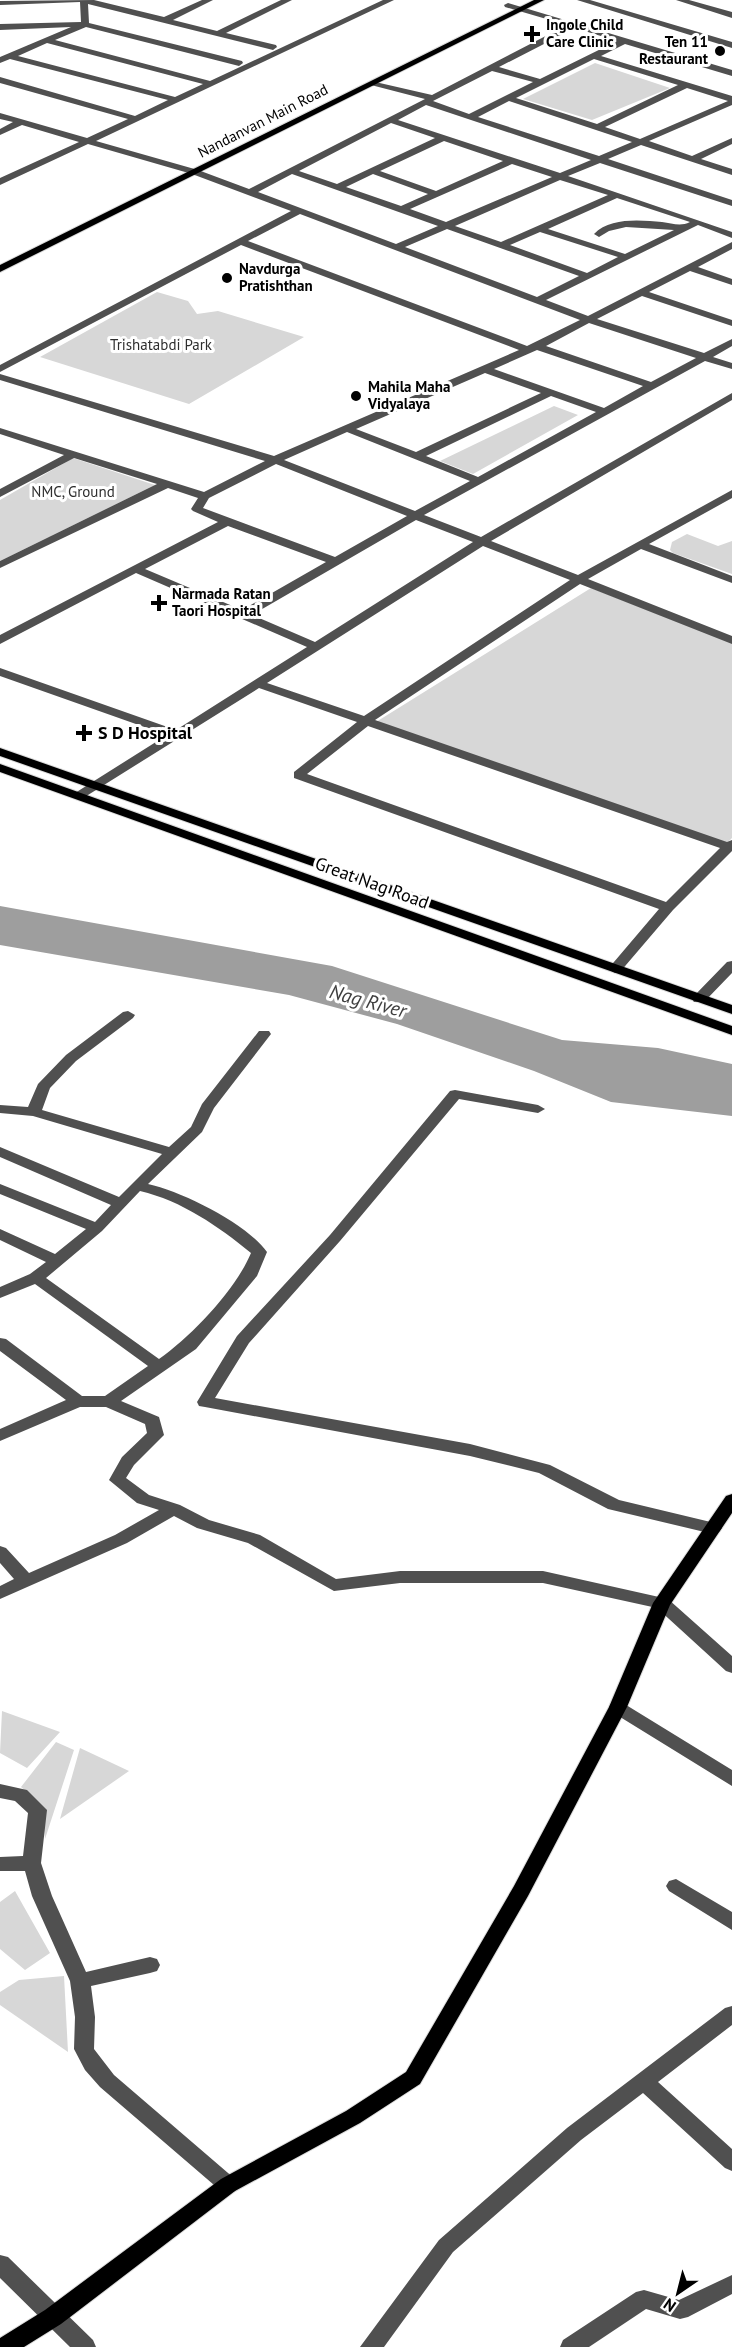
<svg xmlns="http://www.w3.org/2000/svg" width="732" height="2347" font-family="'PT Sans',sans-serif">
<rect width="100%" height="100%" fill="#fff"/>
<path fill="#d7d7d7" d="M 595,63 L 670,88 L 592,120 L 523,99 Z
M 157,292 L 188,301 L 197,314 L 218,311 L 304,337 L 189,404 L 40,357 Z
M 554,406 L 578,415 L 473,474 L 440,461 Z
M 73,458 L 155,485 L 0,561 L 0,500 Z
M 687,534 L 718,546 L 732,541 L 732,574 L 673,553 L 670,550 L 672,542 Z
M 591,588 L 732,643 L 732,838 L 726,844 L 376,722 Z
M 2,1711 L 60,1732 L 27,1768 L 0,1753 Z
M 56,1742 L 74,1750 L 45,1839 L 42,1806 L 21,1787 Z
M 80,1748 L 129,1771 L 60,1819 Z
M 15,1891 L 50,1953 L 25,1970 L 0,1949 L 0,1902 Z
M 64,1976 L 68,2052 L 0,2005 L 0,1992 L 19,1980 Z"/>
<path fill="#9e9e9e" d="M 0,906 L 332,966 L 562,1040 L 658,1048 L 732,1064 L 732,1116 L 611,1102 L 534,1071 L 397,1024 L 289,995 L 0,945 Z"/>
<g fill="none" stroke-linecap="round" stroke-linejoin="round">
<g stroke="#dbdbdb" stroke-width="2">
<path id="major" d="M 534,0 L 544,0 L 0,272 L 0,265 Z
M 0,748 L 732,1005 L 732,1014 L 0,756 Z
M 0,764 L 732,1026 L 732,1035 L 0,772 Z
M 732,1494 L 732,1513 L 670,1605 L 627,1707 L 528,1896 L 420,2084 L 360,2123 L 235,2191 L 61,2324 L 24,2347 L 0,2347 L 0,2338 L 45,2310 L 221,2179 L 346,2111 L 406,2072 L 514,1886 L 609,1707 L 653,1603 L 726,1496 Z"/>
</g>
<path fill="#505050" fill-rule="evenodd" d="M 94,0 L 164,17 L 202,0 L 213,0 L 173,20 L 217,31 L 281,0 L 292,0 L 226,33 L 276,45 L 277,47 L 273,50 L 88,4 L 89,23 L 242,61 L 243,63 L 239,66 L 86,27 L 55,40 L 210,81 L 383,0 L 394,0 L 96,141 L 198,170 L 249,189 L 425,99 L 371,85 L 371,81 L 432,95 L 567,25 L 505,7 L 504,5 L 508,3 L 732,70 L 732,76 L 625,44 L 601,56 L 732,96 L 732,105 L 649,141 L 692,156 L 732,138 L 732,144 L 701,159 L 732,169 L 732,175 L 641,145 L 608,159 L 732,200 L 732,206 L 600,163 L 568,176 L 732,232 L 732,238 L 698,225 L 546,300 L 588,316 L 732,242 L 732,249 L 698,267 L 732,279 L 732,285 L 690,271 L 649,292 L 732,320 L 732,326 L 642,296 L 597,319 L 704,353 L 732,339 L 732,346 L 713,357 L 732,363 L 732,369 L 705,361 L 424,515 L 481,537 L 732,393 L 732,400 L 491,541 L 578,575 L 732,490 L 732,498 L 649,544 L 732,576 L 732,583 L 641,549 L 588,579 L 732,636 L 732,644 L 580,584 L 375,720 L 727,842 L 732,840 L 732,851 L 673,910 L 620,972 L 615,973 L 608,969 L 659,909 L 294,778 L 294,772 L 357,722 L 259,688 L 80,800 L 74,796 L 75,793 L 167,735 L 0,676 L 0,668 L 176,730 L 307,647 L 136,573 L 0,644 L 0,635 L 218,522 L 193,511 L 191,509 L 198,498 L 168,488 L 0,568 L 0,561 L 157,484 L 74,458 L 0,497 L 0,489 L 64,455 L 0,434 L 0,428 L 204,492 L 265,461 L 0,380 L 0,374 L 274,456 L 519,350 L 241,245 L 0,372 L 0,365 L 291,211 L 192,174 L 88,144 L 0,185 L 0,178 L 79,142 L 22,125 L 0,135 L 0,129 L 13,122 L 0,119 L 0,113 L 87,138 L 128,119 L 0,83 L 0,77 L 135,116 L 168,100 L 10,59 L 0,63 L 0,57 L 71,27 L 0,30 L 0,24 L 81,22 L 80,2 L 0,5 L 0,1 ZM 575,28 L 617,41 L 540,79 L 499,67 ZM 47,43 L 203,84 L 175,97 L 18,56 ZM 594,59 L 678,85 L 597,124 L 516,98 ZM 492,71 L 533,82 L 469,114 L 433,101 ZM 687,88 L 728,101 L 640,139 L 605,127 ZM 509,101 L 632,142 L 599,156 L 478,117 ZM 426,105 L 591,160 L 560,173 L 398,120 ZM 391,123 L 435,138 L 337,184 L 299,171 ZM 444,141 L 503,161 L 436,191 L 380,171 ZM 512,164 L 552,177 L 446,222 L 410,209 ZM 292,174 L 438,226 L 396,244 L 258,192 ZM 373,174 L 428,194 L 401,206 L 346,187 ZM 560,180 L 608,195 L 501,242 L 455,226 ZM 617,198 L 690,222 C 680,227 672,223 662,222 C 641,220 610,217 594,234 L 599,237 L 609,231 L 626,227 L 674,230 L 625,254 L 548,229 ZM 300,214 L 580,320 L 527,346 L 248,241 ZM 447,229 L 579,276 L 537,297 L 405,247 ZM 540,232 L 618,257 L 587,273 L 510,245 ZM 589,323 L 696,358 L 651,382 L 546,346 ZM 537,350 L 643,386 L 604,408 L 494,369 ZM 485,373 L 541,393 L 416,452 L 356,429 ZM 551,396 L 596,412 L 478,477 L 426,456 ZM 347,432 L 470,481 L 415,511 L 284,460 ZM 276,464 L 407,516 L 335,557 L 203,508 L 209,498 ZM 416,520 L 473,542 L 315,642 L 252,615 ZM 228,526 L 326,562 L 242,610 L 145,569 ZM 483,546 L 570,580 L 364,716 L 267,683 ZM 368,726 L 720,848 L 666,902 L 307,774 Z
M 577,0 L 590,0 L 732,42 L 732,48 Z
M 676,0 L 689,0 L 732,12 L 732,18 Z
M 732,961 L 732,973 L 704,1002 L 694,1002 L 692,999 L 694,996 L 727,962 Z
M 128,1011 L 135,1015 L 133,1018 L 76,1061 L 50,1088 L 42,1110 L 169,1147 L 191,1127 L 202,1104 L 259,1031 L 269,1031 L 271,1034 L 214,1108 L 202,1132 L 148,1184 C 183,1192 246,1223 267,1252 L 257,1276 L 196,1349 L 121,1401 L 159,1417 L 164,1435 L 134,1465 L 126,1478 L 149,1495 L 180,1505 L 209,1520 L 260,1535 L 336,1579 L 400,1571 L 543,1571 L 668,1599 L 732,1656 L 732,1673 L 726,1671 L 657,1608 L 543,1583 L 400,1583 L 334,1591 L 248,1543 L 197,1528 L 174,1516 L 127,1543 L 0,1599 L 0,1586 L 14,1579 L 0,1563 L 0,1546 L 6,1548 L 29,1573 L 115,1535 L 159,1510 L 137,1503 L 109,1480 L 122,1457 L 147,1433 L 145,1424 L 106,1407 L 80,1407 L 0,1441 L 0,1429 L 66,1400 L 0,1351 L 0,1338 L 6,1339 L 82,1396 L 105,1396 L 148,1366 L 35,1284 L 0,1298 L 0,1287 L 30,1274 L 46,1262 L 0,1240 L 0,1229 L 55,1254 L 86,1229 L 0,1194 L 0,1184 L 95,1222 L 111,1205 L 0,1157 L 0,1147 L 119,1197 L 162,1154 L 33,1116 L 0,1113 L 0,1105 L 28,1107 L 38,1084 L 66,1055 L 123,1012 ZM 140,1191 C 182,1201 218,1226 251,1253 C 236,1289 192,1336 159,1359 L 46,1278 L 102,1231 Z
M 455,1090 L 538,1105 L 545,1109 L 538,1113 L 459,1099 L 340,1241 L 249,1343 L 215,1398 L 470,1444 L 550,1465 L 619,1500 L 719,1524 L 722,1528 L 719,1532 L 713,1534 L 608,1509 L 539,1473 L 470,1456 L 205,1407 L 199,1406 L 197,1402 L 237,1336 L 330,1235 L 450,1091 Z
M 618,1700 L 732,1770 L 732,1786 L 612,1712 L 609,1707 L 612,1702 Z
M 0,1784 L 27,1790 L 47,1810 L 41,1863 L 52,1896 L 86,1972 L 150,1957 L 157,1959 L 160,1965 L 157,1971 L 150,1973 L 91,1986 L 95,2017 L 94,2049 L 114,2075 L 235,2179 L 238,2185 L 235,2191 L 228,2194 L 221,2191 L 100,2087 L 85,2070 L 74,2049 L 75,2017 L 70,1981 L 32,1896 L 25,1871 L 0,1871 L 0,1857 L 23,1856 L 28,1813 L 15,1801 L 0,1798 Z
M 676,1879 L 732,1912 L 732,1930 L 669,1891 L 666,1886 L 669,1881 Z
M 732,2006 L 732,2025 L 658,2082 L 732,2149 L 732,2171 L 725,2168 L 643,2093 L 581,2140 L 453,2252 L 384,2347 L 360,2347 L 439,2240 L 567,2128 L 725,2008 Z
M 0,2255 L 8,2257 L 93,2340 L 96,2347 L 70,2347 L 0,2278 Z
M 732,2275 L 732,2294 L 688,2317 L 680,2319 L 646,2309 L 589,2347 L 560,2347 L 563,2340 L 636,2292 L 644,2290 L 679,2300 Z"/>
<use href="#major" fill="#000" fill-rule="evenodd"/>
</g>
<g fill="#000" stroke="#fff" stroke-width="2">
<path d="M529 25h6v6h6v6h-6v6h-6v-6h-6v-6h6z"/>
<circle cx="720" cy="51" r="6"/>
<circle cx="227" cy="278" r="6"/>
<circle cx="356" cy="396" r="6"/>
<path d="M156 594h6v6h6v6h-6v6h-6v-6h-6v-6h6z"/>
<path d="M81 724h6v6h6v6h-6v6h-6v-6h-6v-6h6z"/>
</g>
<g text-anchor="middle" stroke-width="6" stroke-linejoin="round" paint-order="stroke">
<g font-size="15" font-weight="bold" fill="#000" stroke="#fff" text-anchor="start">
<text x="546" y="30">Ingole Child<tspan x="546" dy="17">Care Clinic</tspan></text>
<text x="708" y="47" text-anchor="end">Ten 11<tspan x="708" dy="17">Restaurant</tspan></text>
<text x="239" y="274">Navdurga<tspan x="239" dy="17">Pratishthan</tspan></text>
<text x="368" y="392">Mahila Maha<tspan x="368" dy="17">Vidyalaya</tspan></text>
<text x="172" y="599">Narmada Ratan<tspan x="172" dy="17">Taori Hospital</tspan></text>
</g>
<g font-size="15" fill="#000" stroke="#fff">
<text transform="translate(263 121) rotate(-27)" y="5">Nandanvan Main Road</text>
</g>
<g font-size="15" fill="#2e2e2e" stroke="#fff">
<text x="161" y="350">Trishatabdi Park</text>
<text x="73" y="497">NMC, Ground</text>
</g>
<g font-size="18" font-weight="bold" fill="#000" stroke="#fff" text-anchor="start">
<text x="98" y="739">S D Hospital</text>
</g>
<g font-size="18" fill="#000" stroke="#fff">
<text transform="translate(372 883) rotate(20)" y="6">Great Nag Road</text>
</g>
<g font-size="20" font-style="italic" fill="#3f3f3f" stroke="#fff">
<text transform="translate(368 1001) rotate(15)" y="7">Nag River</text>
</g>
</g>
<g transform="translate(678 2293) rotate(215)" stroke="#ffffff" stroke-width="4.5" paint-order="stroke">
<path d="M0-4.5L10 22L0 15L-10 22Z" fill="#000000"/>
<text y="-9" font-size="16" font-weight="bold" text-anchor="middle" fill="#000000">N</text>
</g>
</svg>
